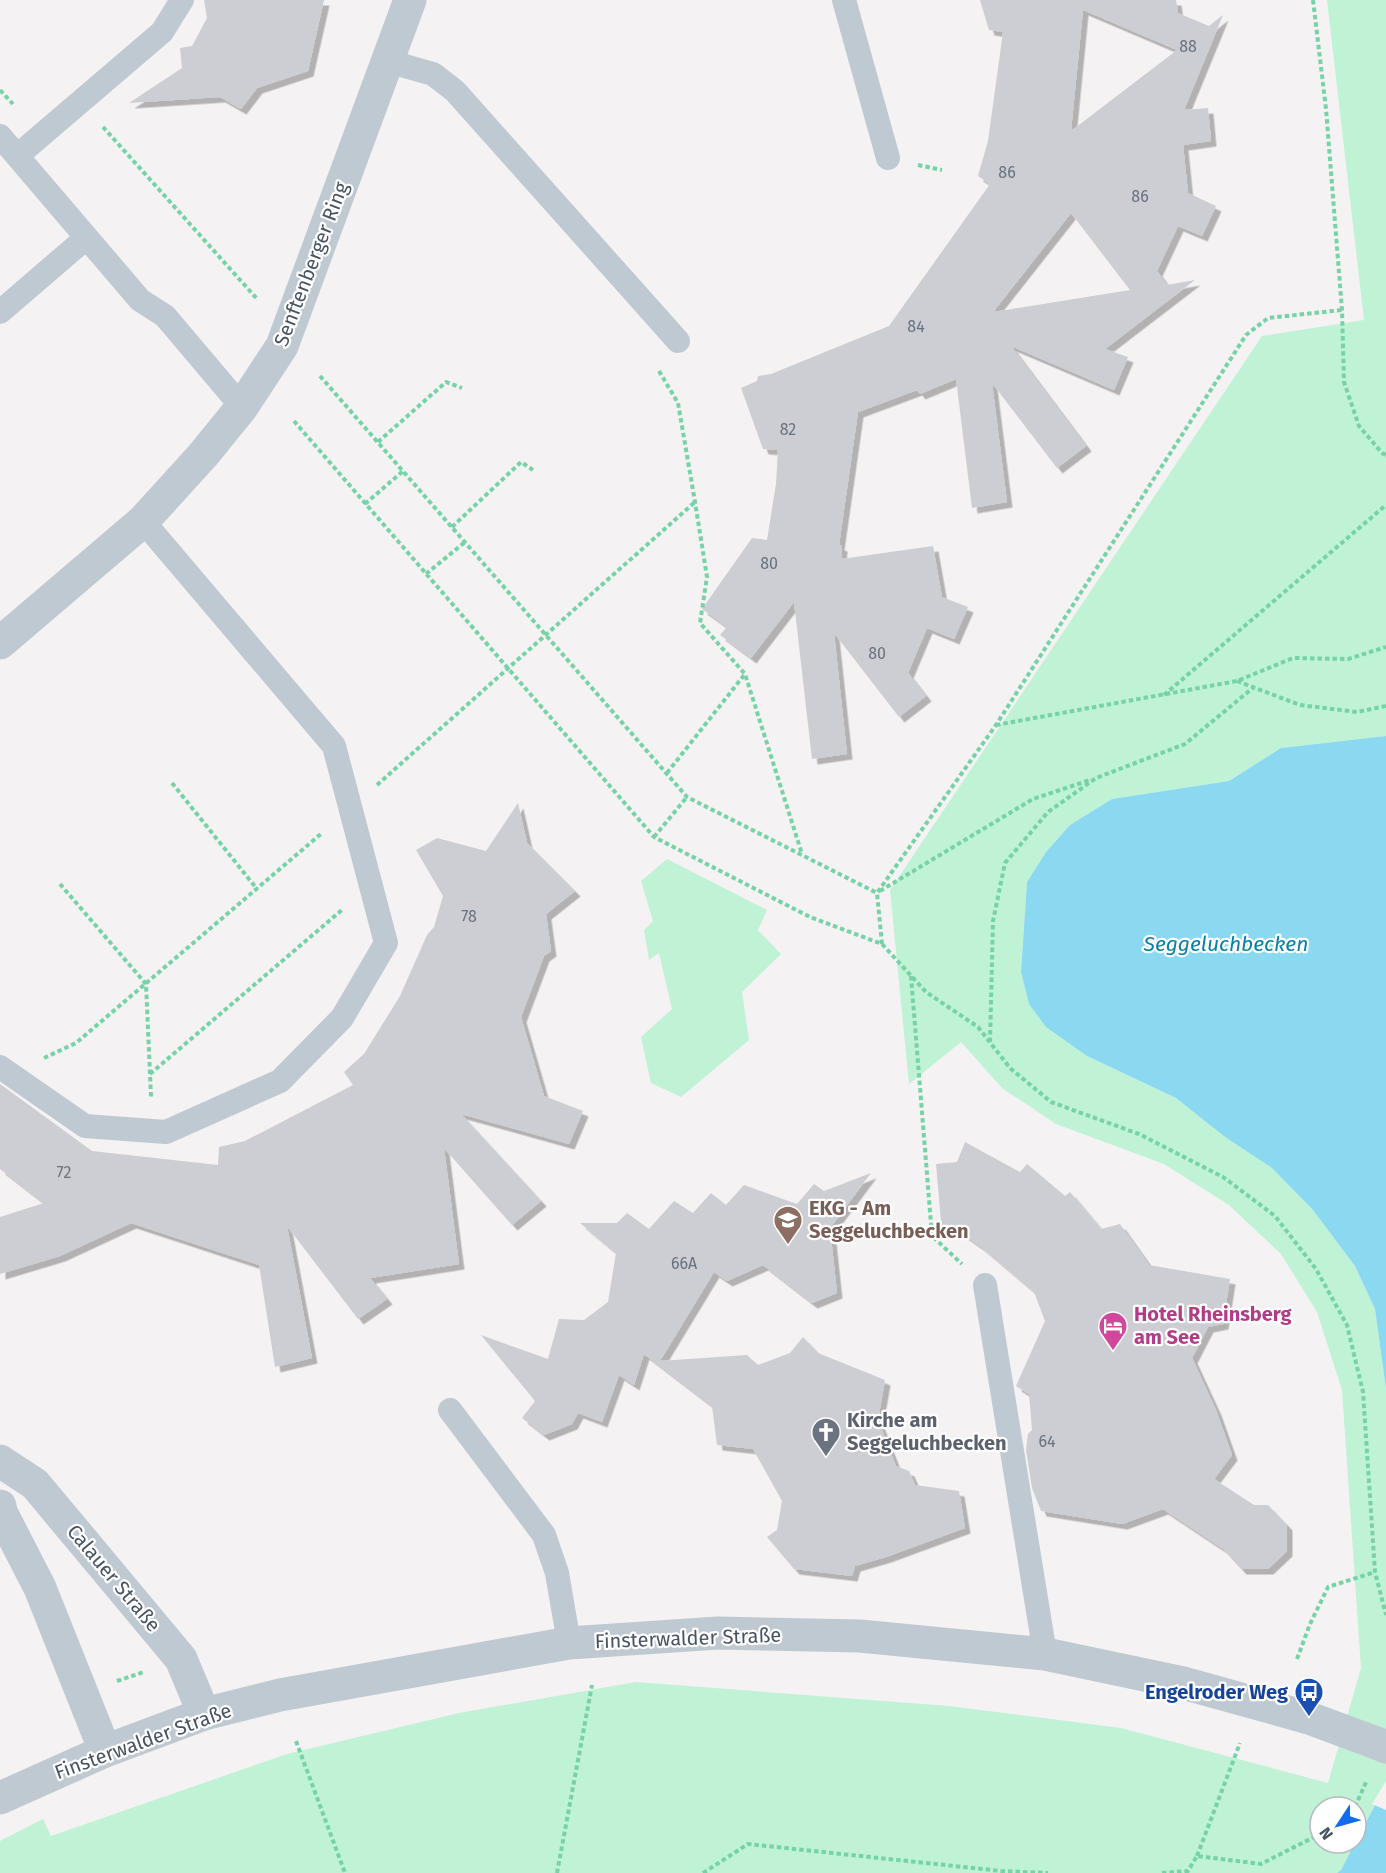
<svg xmlns="http://www.w3.org/2000/svg" width="1386" height="1873" font-family="'Fira Sans',sans-serif">
<defs>
<filter id="shadow"><feDropShadow dx="5.5" dy="5.5" stdDeviation="0" flood-color="#0004"/></filter>
</defs>
<rect width="100%" height="100%" fill="#f4f2f2"/>
<path fill="#c0f2d5" d="M 1327,0 L 1386,0 L 1386,736 L 1281,748 L 1229,781 L 1112,799 L 1070,825 L 1046,852 L 1027,882 L 1021,972 L 1029,1004 L 1087,1056 L 1176,1098 L 1225,1137 L 1272,1168 L 1313,1210 L 1355,1266 L 1375,1309 L 1386,1389 L 1386,1784 L 1356,1841 L 1356,1807 L 1320,1807 L 1320,1843 L 1355,1843 L 1341,1870 L 1337,1873 L 0,1873 L 0,1841 L 43,1819 L 51,1836 L 287,1754 L 459,1713 L 636,1682 L 949,1706 L 1121,1728 L 1328,1783 L 1361,1668 L 1342,1390 L 1317,1312 L 1281,1254 L 1229,1205 L 1164,1164 L 1056,1124 L 1002,1088 L 961,1042 L 909,1084 L 890,890 L 1262,336 L 1364,320 Z
M 667,859 L 767,910 L 758,930 L 781,954 L 742,992 L 749,1040 L 681,1097 L 651,1083 L 641,1037 L 672,1009 L 659,953 L 649,960 L 644,930 L 653,921 L 641,881 Z"/>
<path fill="#8bd9f1" d="M 1386,736 L 1386,1389 L 1375,1309 L 1355,1266 L 1313,1210 L 1272,1168 L 1225,1137 L 1176,1098 L 1087,1056 L 1046,1027 L 1029,1004 L 1021,972 L 1027,882 L 1046,852 L 1070,825 L 1112,799 L 1229,781 L 1281,748 Z
M 1386,1784 L 1386,1873 L 1337,1873 L 1341,1870 Z"/>
<path fill="#f4f2f2" d="M 1386,1781 L 1386,1810 L 1372,1804 Z"/>
<path fill="#ccced4" fill-rule="evenodd" filter="url(#shadow)" d="M 204,0 L 324,0 L 308,71 L 257,88 L 241,109 L 220,97 L 129,103 L 182,68 L 180,48 L 192,46 L 207,18 Z
M 980,0 L 1176,0 L 1178,13 L 1209,26 L 1223,15 L 1184,110 L 1208,108 L 1211,141 L 1183,145 L 1188,193 L 1216,206 L 1202,236 L 1178,226 L 1157,271 L 1167,285 L 1195,280 L 1105,349 L 1128,357 L 1114,390 L 1011,346 L 1086,446 L 1057,468 L 992,383 L 1007,502 L 972,508 L 956,379 L 920,394 L 917,390 L 858,412 L 839,545 L 842,546 L 841,559 L 933,546 L 942,597 L 968,607 L 954,639 L 927,628 L 908,673 L 926,696 L 899,717 L 834,633 L 847,754 L 812,759 L 794,602 L 751,658 L 720,635 L 727,627 L 702,609 L 752,538 L 767,540 L 776,484 L 778,450 L 763,449 L 741,388 L 757,381 L 758,376 L 771,374 L 889,326 L 990,184 L 978,176 L 988,141 L 1003,32 L 989,30 ZM 1083,10 L 1177,50 L 1071,131 ZM 1071,213 L 1130,290 L 993,312 Z
M 518,803 L 527,843 L 575,891 L 546,914 L 551,951 L 544,956 L 521,1017 L 544,1096 L 583,1111 L 569,1144 L 461,1114 L 541,1201 L 512,1225 L 444,1148 L 459,1264 L 370,1278 L 387,1299 L 358,1319 L 287,1226 L 312,1358 L 275,1367 L 259,1265 L 131,1223 L 60,1256 L 0,1274 L 0,1217 L 44,1203 L 0,1169 L 0,1084 L 92,1151 L 218,1165 L 219,1147 L 245,1141 L 353,1085 L 344,1072 L 364,1054 L 400,996 L 427,935 L 434,927 L 443,896 L 416,850 L 437,838 L 486,851 Z
M 965,1142 L 1020,1172 L 1027,1164 L 1065,1196 L 1070,1192 L 1101,1229 L 1120,1224 L 1149,1265 L 1230,1279 L 1223,1324 L 1208,1327 L 1192,1358 L 1216,1410 L 1232,1455 L 1214,1479 L 1254,1505 L 1268,1505 L 1287,1525 L 1287,1551 L 1268,1569 L 1241,1569 L 1223,1549 L 1163,1509 L 1122,1524 L 1041,1511 L 1032,1488 L 1026,1450 L 1028,1434 L 1032,1430 L 1029,1394 L 1016,1386 L 1045,1321 L 1034,1292 L 981,1247 L 960,1232 L 942,1233 L 936,1164 L 957,1162 Z
M 871,1173 L 830,1228 L 837,1293 L 812,1303 L 763,1265 L 727,1281 L 714,1272 L 660,1361 L 747,1355 L 758,1365 L 790,1353 L 803,1337 L 818,1353 L 885,1380 L 878,1420 L 896,1466 L 909,1471 L 915,1485 L 959,1491 L 965,1528 L 886,1557 L 855,1566 L 852,1576 L 794,1569 L 767,1537 L 777,1530 L 782,1501 L 753,1449 L 717,1445 L 712,1406 L 644,1354 L 634,1385 L 619,1375 L 602,1422 L 578,1413 L 572,1424 L 544,1435 L 522,1418 L 535,1401 L 481,1335 L 548,1359 L 559,1319 L 584,1320 L 608,1302 L 616,1253 L 580,1223 L 617,1223 L 627,1213 L 649,1229 L 674,1201 L 693,1213 L 711,1193 L 726,1205 L 744,1185 L 797,1204 L 814,1184 L 824,1191 Z"/>
<g fill="none" stroke-linecap="round" stroke-linejoin="round">
<path stroke="#76d3a8" stroke-width="4" stroke-dasharray="4.5 3" stroke-linecap="butt" d="M 1313,0 L 1326,109 L 1342,310 L 1344,382 L 1359,426 L 1382,453 L 1386,455
M 0,90 L 13,104
M 103,127 L 258,300
M 918,165 L 942,170
M 659,371 L 678,403 L 695,502 L 707,577 L 700,623 L 745,674 L 802,854
M 320,376 L 687,797 L 877,893
M 294,421 L 654,837 L 810,917 L 882,944 L 926,992 L 978,1027 L 1010,1068 L 1051,1102 L 1139,1134 L 1223,1177 L 1275,1216 L 1316,1269 L 1347,1325 L 1363,1392 L 1375,1572 L 1386,1615
M 378,442 L 446,382 L 462,388
M 365,504 L 403,471
M 452,527 L 521,462 L 533,470
M 426,574 L 465,542
M 1237,681 L 1300,705 L 1357,712 L 1386,706
M 1164,695 L 1386,505
M 996,725 L 1237,681 L 1293,658 L 1348,659 L 1386,647
M 667,773 L 745,674
M 172,783 L 257,889
M 377,785 L 695,502
M 654,837 L 687,797
M 60,884 L 146,984 L 151,1097
M 880,891 L 1033,799 L 1090,780
M 882,944 L 877,893 L 996,725 L 1246,335 L 1268,318 L 1342,310
M 911,976 L 932,1236 L 962,1264
M 990,1042 L 993,921 L 1005,863 L 1048,812 L 1096,778 L 1185,744 L 1254,687
M 44,1058 L 76,1043 L 322,833
M 150,1074 L 343,909
M 1297,1659 L 1310,1624 L 1328,1587 L 1375,1572
M 117,1681 L 144,1672
M 296,1741 L 345,1873
M 1355,1807 L 1367,1780
M 1197,1856 L 1240,1743
M 557,1873 L 592,1685
M 703,1873 L 748,1844 L 1001,1871 L 1048,1873
M 1162,1873 L 1188,1871 L 1197,1856 L 1261,1864 L 1320,1834"/>
<path stroke="#bfc9d2" stroke-width="24" d="M 844,0 L 888,158
M 387,61 L 433,74 L 455,91 L 678,341
M 0,136 L 140,300 L 165,316 L 242,407
M 17,156 L 162,32 L 182,0
M 0,312 L 86,238
M 0,1067 L 85,1126 L 166,1132 L 280,1081 L 342,1018 L 386,943 L 334,746 L 143,521
M 985,1285 L 1045,1654
M 450,1410 L 544,1535 L 557,1573 L 569,1643"/>
<path stroke="#bfc9d2" stroke-width="33" d="M 0,643 L 143,521 L 203,455 L 242,407 L 282,346 L 410,0
M 0,1461 L 35,1484 L 181,1659 L 204,1714
M 0,1506 L 1,1512 L 40,1588 L 105,1751"/>
<path stroke="#bfc9d2" stroke-width="33" d="M 0,1798 L 105,1751 L 204,1714 L 280,1695 L 569,1643 L 718,1633 L 860,1636 L 1045,1654 L 1183,1683 L 1309,1718 L 1379,1744"/>
<path stroke="#bfc9d2" stroke-width="33" d="M 1379,1744 L 1386,1747"/>
</g>
<defs>
<g id="school-pin" transform="scale(1.5)"><path d="M0 17L-7.5 6A9.5 9.5 0 1 1 7.5 6Z" fill="#8d6e63" stroke="#fff"/><path d="M0-5L7-2L0 1L-7-2ZM-4 1L0 2.5L4 1V4Q0 6-4 4Z" fill="#fff"/></g>
<g id="hotel-pin" transform="scale(1.5)"><path d="M0 17L-7.5 6A9.5 9.5 0 1 1 7.5 6Z" fill="#d1479c" stroke="#fff"/><path d="M-6-4.5h1.5V1H6V5H4.5V3h-9V5H-6ZM-4 0a1.8 1.8 0 1 1 3.6 0ZM.5 0V-2.5h3Q6-2.5 6 0Z" fill="#fff"/></g>
<g id="church-pin" transform="scale(1.5)"><path d="M0 17L-7.5 6A9.5 9.5 0 1 1 7.5 6Z" fill="#6b7280" stroke="#fff"/><path d="M-1.2-6h2.4v3.5h3.3v2.4h-3.3V6h-2.4V-.1h-3.3v-2.4h3.3Z" fill="#fff"/></g>
<g id="bus-pin" transform="scale(1.5)"><path d="M0 17L-7.5 6A9.5 9.5 0 1 1 7.5 6Z" fill="#1a4fb4" stroke="#fff"/><path d="M-5-6H5V4H4V6H2V4H-2V6H-4V4H-5ZM-3.5-4V0h7V-4ZM-3.5 1.2v1.5H-2V1.2ZM2 1.2v1.5H3.5V1.2Z" fill="#fff"/></g>
</defs>
<g fill-rule="evenodd">
<use href="#school-pin" x="788" y="1220"/>
<use href="#hotel-pin" x="1113" y="1326"/>
<use href="#church-pin" x="826" y="1432"/>
<use href="#bus-pin" x="1309" y="1692"/>
</g>
<g text-anchor="middle" stroke-width="4.5" stroke-linejoin="round" paint-order="stroke">
<g font-size="16" fill="#69727e">
<text x="1188" y="52">88</text>
<text x="1007" y="178">86</text>
<text x="1140" y="202">86</text>
<text x="916" y="332">84</text>
<text x="788" y="435">82</text>
<text x="769" y="569">80</text>
<text x="877" y="659">80</text>
<text x="469" y="922">78</text>
<text x="64" y="1178">72</text>
<text x="684" y="1269">66A</text>
<text x="1047" y="1447">64</text>
</g>
<g font-size="20" fill="#485461" stroke="#fff">
<text transform="translate(311 264) rotate(-69)" y="7">Senftenberger Ring</text>
<text transform="translate(114 1578) rotate(50)" y="7">Calauer Straße</text>
<text transform="translate(688 1638) rotate(-2)" y="7">Finsterwalder Straße</text>
<text transform="translate(143 1741) rotate(-20)" y="7">Finsterwalder Straße</text>
</g>
<g font-size="20" font-weight="bold" fill="#785e54" stroke="#fff" text-anchor="start">
<text x="809" y="1215">EKG - Am<tspan x="809" dy="23">Seggeluchbecken</tspan></text>
</g>
<g font-size="20" font-weight="bold" fill="#b23c85" stroke="#fff" text-anchor="start">
<text x="1134" y="1321">Hotel Rheinsberg<tspan x="1134" dy="23">am See</tspan></text>
</g>
<g font-size="20" font-weight="bold" fill="#5b616d" stroke="#fff" text-anchor="start">
<text x="847" y="1427">Kirche am<tspan x="847" dy="23">Seggeluchbecken</tspan></text>
</g>
<g font-size="20" font-weight="bold" fill="#164399" stroke="#fff" text-anchor="end">
<text x="1288" y="1699">Engelroder Weg</text>
</g>
<g font-size="21" font-style="italic" fill="#0680a6" stroke="#fff">
<text x="1226" y="951">Seggeluchbecken</text>
</g>
</g>
<g transform="translate(1338 1825) rotate(234)"><circle r="28" fill="#ffffff" stroke="#b6bbc0" stroke-width="1.5"/>
<path d="M0-4.5L10 22L0 15L-10 22Z" fill="#116bef"/>
<text y="-9" font-size="16" font-weight="bold" text-anchor="middle" fill="#485461">N</text>
</g>
</svg>
